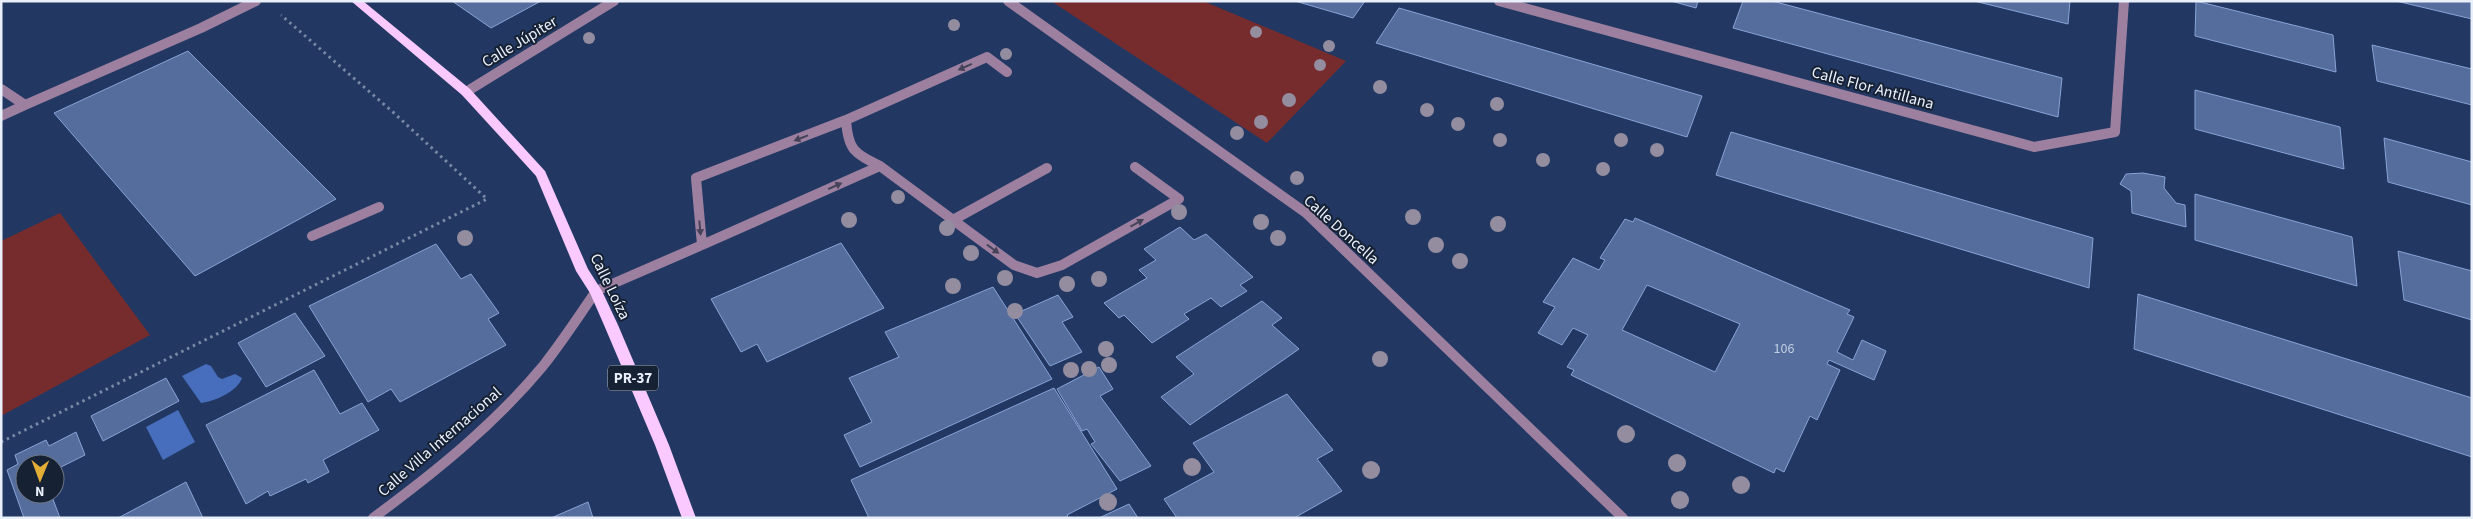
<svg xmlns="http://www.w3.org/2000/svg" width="2473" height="519" font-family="'Source Sans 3',sans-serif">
<rect width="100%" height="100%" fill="#223863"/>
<path fill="#762c2c" d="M 1051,1 L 1203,1 L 1346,61 L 1267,143 Z
M 60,213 L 150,335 L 1,416 L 1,241 Z"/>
<path fill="#466ebc" d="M 206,364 L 211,366 L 218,377 L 222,379 L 235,374 L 242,378 C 237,392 215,401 201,403 L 182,376 Z
M 178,410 L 195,442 L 163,460 L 146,427 Z"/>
<path fill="#546d9c" stroke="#88a3d6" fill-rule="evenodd" d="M 452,1 L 541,1 L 491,28 Z
M 1295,1 L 1365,1 L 1353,18 Z
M 1671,1 L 1698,1 L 1696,8 Z
M 1743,1 L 1772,1 L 2062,78 L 2058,117 L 1733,28 Z
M 1974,1 L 2070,1 L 2068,24 Z
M 2196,1 L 2333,35 L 2336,72 L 2195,36 Z
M 2396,1 L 2472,1 L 2472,19 Z
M 1399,8 L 1702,96 L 1687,137 L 1376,43 Z
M 2372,45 L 2472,69 L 2472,105 L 2377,81 Z
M 188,51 L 336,199 L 195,276 L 54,113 Z
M 2195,90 L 2340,127 L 2344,169 L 2195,129 Z
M 1731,132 L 2093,238 L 2089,288 L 1716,175 Z
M 2384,138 L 2472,162 L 2472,205 L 2388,182 Z
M 2143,173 L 2165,177 L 2164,188 L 2176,203 L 2185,205 L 2186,227 L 2132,213 L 2131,191 L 2120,184 L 2126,174 Z
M 2195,194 L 2352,237 L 2357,286 L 2195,240 Z
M 1635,218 L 1850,310 L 1847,314 L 1854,317 L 1837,352 L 1853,360 L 1862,340 L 1886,351 L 1874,380 L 1829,360 L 1827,364 L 1840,370 L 1817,420 L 1810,416 L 1784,472 L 1776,468 L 1774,473 L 1571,375 L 1574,370 L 1567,367 L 1588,335 L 1573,328 L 1562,345 L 1538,333 L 1555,307 L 1543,302 L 1573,258 L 1599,270 L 1605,260 L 1600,258 L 1625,219 L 1633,222 ZM 1647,285 L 1740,324 L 1715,372 L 1622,330 Z
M 1180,227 L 1194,240 L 1206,234 L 1253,277 L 1240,285 L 1247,291 L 1221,307 L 1211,298 L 1184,314 L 1189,319 L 1152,343 L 1124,315 L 1119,318 L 1104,303 L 1147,278 L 1139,270 L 1156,260 L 1144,249 Z
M 841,243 L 884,308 L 767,362 L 757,344 L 741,352 L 711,299 Z
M 436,244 L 461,279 L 471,274 L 499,313 L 488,319 L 506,345 L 400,402 L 391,389 L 368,402 L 309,306 Z
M 2398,251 L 2472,271 L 2472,320 L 2404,300 Z
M 993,287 L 1052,379 L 860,467 L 844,435 L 872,422 L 849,378 L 899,357 L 885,332 Z
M 2138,294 L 2472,398 L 2472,457 L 2134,349 Z
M 1058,295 L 1073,317 L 1062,322 L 1082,352 L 1050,366 L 1015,314 Z
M 1262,301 L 1282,318 L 1272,325 L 1299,349 L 1190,425 L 1161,397 L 1194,374 L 1176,357 Z
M 295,313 L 325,356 L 266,387 L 238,343 Z
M 1099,367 L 1113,389 L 1100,396 L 1151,466 L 1120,481 L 1091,444 L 1095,442 L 1087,429 L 1082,431 L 1057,389 Z
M 314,370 L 340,414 L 362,403 L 379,430 L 323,460 L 329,472 L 308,483 L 306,479 L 270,496 L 268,491 L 246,504 L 206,425 Z
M 166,378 L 179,401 L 103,441 L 91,416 Z
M 1054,388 L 1117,489 L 1067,515 L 1068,516 L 1065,518 L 869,518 L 851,480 Z
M 1287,394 L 1333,450 L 1317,459 L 1342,491 L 1294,518 L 1177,518 L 1164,499 L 1214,472 L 1193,443 Z
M 76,432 L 85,455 L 55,470 L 55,464 L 25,464 L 25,494 L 51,494 L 60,518 L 24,518 L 7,470 L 18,464 L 15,455 L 46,440 L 49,446 Z
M 186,482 L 203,518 L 118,518 Z
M 588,502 L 593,518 L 551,518 Z
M 1129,504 L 1138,518 L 1099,518 Z"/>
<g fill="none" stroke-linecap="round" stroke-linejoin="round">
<path stroke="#7988a5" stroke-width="3" stroke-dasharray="2.5 4" stroke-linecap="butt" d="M 1,442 L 487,199 L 394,113 L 281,15"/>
<path stroke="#9d80a0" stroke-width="10" d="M 1007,72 L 987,57 L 846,120 L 696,178 L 702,245 L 880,166 L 1014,265 L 1037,273 L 1062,265 L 1179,199 L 1135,167
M 1,89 L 25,105 L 201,28 L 256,1
M 1,116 L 25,105
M 846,120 C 848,150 854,153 880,166
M 953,220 L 1047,168
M 312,236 L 379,207
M 596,291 L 702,245"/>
<path stroke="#9d80a0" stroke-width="10" d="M 1008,1 L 1306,213 L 1623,518
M 1499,1 L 2034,147 L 2115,132 L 2124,1
M 466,92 L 614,1
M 373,518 C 434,473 494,425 543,366 C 562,342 579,316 596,291"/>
<path fill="#f9c9ff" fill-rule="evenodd" d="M 351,1 L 363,1 L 470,89 L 545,171 L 588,269 L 602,291 L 618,325 L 669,445 L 696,518 L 682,518 L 655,445 L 604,325 L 590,293 L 576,271 L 536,176 L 462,95 Z"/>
</g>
<g fill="#938d9f">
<circle cx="954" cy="25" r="6"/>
<circle cx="1256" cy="32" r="6"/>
<circle cx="589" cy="38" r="6"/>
<circle cx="1329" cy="46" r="6"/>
<circle cx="1006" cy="54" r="6"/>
<circle cx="1320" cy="65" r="6"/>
<circle cx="1380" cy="87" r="7"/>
<circle cx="1289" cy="100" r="7"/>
<circle cx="1497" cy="104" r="7"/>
<circle cx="1427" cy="110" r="7"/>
<circle cx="1261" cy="122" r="7"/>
<circle cx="1458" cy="124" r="7"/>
<circle cx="1237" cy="133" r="7"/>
<circle cx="1500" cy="140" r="7"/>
<circle cx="1621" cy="140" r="7"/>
<circle cx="1657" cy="150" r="7"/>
<circle cx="1543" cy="160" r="7"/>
<circle cx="1603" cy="169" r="7"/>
<circle cx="1297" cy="178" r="7"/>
<circle cx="898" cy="197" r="7"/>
<circle cx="1179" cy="212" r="8"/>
<circle cx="1413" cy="217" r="8"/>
<circle cx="849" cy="220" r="8"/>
<circle cx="1261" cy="222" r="8"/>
<circle cx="1498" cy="224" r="8"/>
<circle cx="947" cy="228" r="8"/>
<circle cx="465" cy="238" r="8"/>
<circle cx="1278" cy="238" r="8"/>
<circle cx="1436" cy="245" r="8"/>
<circle cx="971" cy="253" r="8"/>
<circle cx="1460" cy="261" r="8"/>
<circle cx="1005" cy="278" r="8"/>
<circle cx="1099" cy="279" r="8"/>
<circle cx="1067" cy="284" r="8"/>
<circle cx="953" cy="286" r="8"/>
<circle cx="1015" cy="311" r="8"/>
<circle cx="1106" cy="349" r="8"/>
<circle cx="1380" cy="359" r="8"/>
<circle cx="1109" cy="365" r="8"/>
<circle cx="1089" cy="369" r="8"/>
<circle cx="1071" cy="370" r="8"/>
<circle cx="1626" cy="434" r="9"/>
<circle cx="1677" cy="463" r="9"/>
<circle cx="1192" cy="467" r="9"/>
<circle cx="1371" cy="470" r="9"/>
<circle cx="1741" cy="485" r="9"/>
<circle cx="1680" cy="500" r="9"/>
<circle cx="1108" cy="502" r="9"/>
</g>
<defs><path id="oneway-solid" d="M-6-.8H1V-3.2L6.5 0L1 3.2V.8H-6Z" transform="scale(1.25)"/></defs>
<g fill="#45425a">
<use href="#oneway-solid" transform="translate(965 67) rotate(156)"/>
<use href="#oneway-solid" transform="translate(801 138) rotate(159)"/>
<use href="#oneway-solid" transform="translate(835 186) rotate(-24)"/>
<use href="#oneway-solid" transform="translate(1137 223) rotate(-29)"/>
<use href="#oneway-solid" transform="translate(700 228) rotate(85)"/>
<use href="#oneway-solid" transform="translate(993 249) rotate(36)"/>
</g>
<g text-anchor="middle" stroke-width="4" stroke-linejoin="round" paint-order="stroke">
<g font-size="14" fill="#c4cfe3">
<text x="1784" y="353">106</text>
</g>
<rect fill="#162134" stroke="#aab2bf" stroke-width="1" x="608" y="365.5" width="50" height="25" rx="4"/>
<g font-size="15" font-weight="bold" fill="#eaf0fb">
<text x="633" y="383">PR-37</text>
</g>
<g font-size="16" fill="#eaf0fb" stroke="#162134">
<text transform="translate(519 41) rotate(-31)" y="6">Calle Júpiter</text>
<text transform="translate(1873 87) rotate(15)" y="6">Calle Flor Antillana</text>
<text transform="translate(1342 229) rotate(42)" y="6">Calle Doncella</text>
<text transform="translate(611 286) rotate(64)" y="6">Calle Loíza</text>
<text transform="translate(439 441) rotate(-41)" y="6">Calle Villa Internacional</text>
</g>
</g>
<rect width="2473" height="519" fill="none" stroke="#eaf0fb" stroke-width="5"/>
<g transform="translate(40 479) rotate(181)"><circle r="24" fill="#162134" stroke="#6b7484"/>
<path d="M0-4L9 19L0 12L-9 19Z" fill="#e4ad35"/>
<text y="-8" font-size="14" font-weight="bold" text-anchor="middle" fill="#eaf0fb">N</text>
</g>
</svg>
